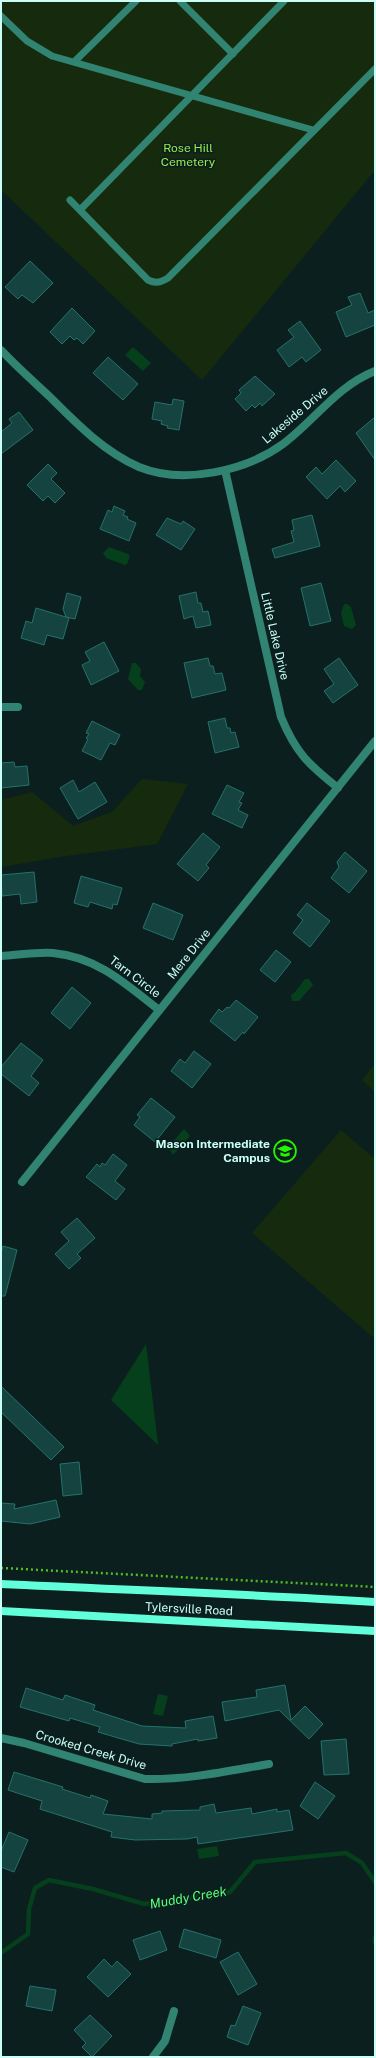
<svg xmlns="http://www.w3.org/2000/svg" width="376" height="2058" font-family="'Public Sans',sans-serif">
<rect width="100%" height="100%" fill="#0b201e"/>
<path fill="#162b0d" d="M 1,1 L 375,1 L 375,170 L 202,380 L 1,190 Z
M 142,779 L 188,784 L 157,844 L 66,856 L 1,867 L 1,800 L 32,792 L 73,826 L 112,812 Z
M 375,1064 L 375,1092 L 362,1080 Z
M 341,1130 L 375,1159 L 375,1339 L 252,1233 Z"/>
<path fill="#053f1b" d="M 133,347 L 151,363 L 143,371 L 125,355 Z
M 109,547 L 128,554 L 130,556 L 127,564 L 125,565 L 106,558 L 103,553 Z
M 344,604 L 347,604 L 351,607 L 356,625 L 352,629 L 344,626 L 341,613 Z
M 132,663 L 136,663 L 141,669 L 140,676 L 145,682 L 142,690 L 138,690 L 128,679 Z
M 305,979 L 309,979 L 313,985 L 299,1001 L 292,1001 L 291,995 L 295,992 Z
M 184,1129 L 190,1136 L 173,1155 L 168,1147 Z
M 146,1344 L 158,1445 L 111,1400 Z
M 158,1694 L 168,1696 L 163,1716 L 153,1714 Z
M 217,1846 L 219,1856 L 199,1859 L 197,1849 Z"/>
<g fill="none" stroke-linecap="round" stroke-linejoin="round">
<path stroke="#053f1b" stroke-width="4.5" d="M 375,1938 L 375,1942
M 1,1953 L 28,1934 L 29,1909 L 35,1888 L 49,1880 L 93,1889 L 144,1904 L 230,1892 L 255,1862 L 346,1853 L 362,1863 L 375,1882"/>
</g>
<path fill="#154340" stroke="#25716c" d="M 30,261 L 53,283 L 33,303 L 22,295 L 18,299 L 5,287 Z
M 360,293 L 368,313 L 375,310 L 375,325 L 346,337 L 336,312 L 352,305 L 348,297 Z
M 72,308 L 95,331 L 83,344 L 77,338 L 74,340 L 70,336 L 62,344 L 50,332 Z
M 300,321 L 321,350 L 306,362 L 302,357 L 289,367 L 277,350 L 294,337 L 288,330 Z
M 108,357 L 138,384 L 123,400 L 93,373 Z
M 255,376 L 275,394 L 262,406 L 260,403 L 255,408 L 252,405 L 246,411 L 235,399 L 241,393 L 239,390 Z
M 173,399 L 184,401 L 179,430 L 167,428 L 168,426 L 161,424 L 162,421 L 152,419 L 155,402 L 172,405 Z
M 19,412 L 33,430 L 1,454 L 1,432 L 12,423 L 9,419 Z
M 375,417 L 375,460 L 356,433 Z
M 336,460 L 356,481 L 345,492 L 340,486 L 327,499 L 306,477 L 316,467 L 322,474 Z
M 48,464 L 57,473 L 51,479 L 65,493 L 55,503 L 48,496 L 43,501 L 27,485 Z
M 114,506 L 125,511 L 123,515 L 128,517 L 127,519 L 136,523 L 129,541 L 100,529 L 108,510 L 112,512 Z
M 312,515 L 320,546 L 275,558 L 272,549 L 294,542 L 291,531 L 294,530 L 292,520 Z
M 167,518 L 181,524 L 183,521 L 195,529 L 181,550 L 156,535 Z
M 321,583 L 331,621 L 310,626 L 301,588 Z
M 196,592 L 198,603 L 201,603 L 203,612 L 208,611 L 211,625 L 196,628 L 193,616 L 184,619 L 179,596 Z
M 67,593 L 81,597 L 75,619 L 66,617 L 63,609 Z
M 36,608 L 69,618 L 63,639 L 47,635 L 44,645 L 21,638 L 26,621 L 32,623 Z
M 104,642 L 119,671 L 91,685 L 82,665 L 90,661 L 85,652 Z
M 208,658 L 210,666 L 213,666 L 215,674 L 222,673 L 226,690 L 192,698 L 184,663 Z
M 339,658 L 358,685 L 333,703 L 324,691 L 334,684 L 324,669 Z
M 225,718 L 227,728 L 230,728 L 231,733 L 235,732 L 239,747 L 215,753 L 208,722 Z
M 92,721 L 120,735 L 115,745 L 110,743 L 101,760 L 82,751 L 88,739 L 86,738 L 89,734 L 86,733 Z
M 14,762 L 15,767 L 27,766 L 29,785 L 1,788 L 1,763 Z
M 73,780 L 79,792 L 95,782 L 107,802 L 78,819 L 60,788 Z
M 227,785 L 244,793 L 239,802 L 242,803 L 238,810 L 248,815 L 242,828 L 212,814 Z
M 203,833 L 220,847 L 206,865 L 209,868 L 198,881 L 177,864 Z
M 345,852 L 367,871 L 349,893 L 331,878 L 339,867 L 337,862 Z
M 34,872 L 37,902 L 21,904 L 20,894 L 2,896 L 1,875 Z
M 81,876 L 122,888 L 117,905 L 113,904 L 112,909 L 90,902 L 88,907 L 74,903 Z
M 153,903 L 183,915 L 173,940 L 143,928 Z
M 307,903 L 330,921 L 310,947 L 293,933 L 303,920 L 297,915 Z
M 276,950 L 291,962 L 275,982 L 260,970 Z
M 72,987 L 91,1003 L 70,1029 L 51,1013 Z
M 236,1000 L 258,1017 L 244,1034 L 243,1032 L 235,1041 L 210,1021 L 219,1009 L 222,1012 L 227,1007 L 229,1008 Z
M 21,1043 L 43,1060 L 31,1076 L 39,1083 L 29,1096 L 1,1074 L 1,1067 Z
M 194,1051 L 211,1064 L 192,1088 L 171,1071 L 180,1059 L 185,1063 Z
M 151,1098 L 175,1117 L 155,1142 L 134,1125 L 140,1117 L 137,1115 Z
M 113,1154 L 127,1165 L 115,1181 L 125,1189 L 116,1200 L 86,1177 L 97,1164 L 100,1167 L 102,1163 L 105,1165 Z
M 77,1218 L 95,1238 L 77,1254 L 81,1258 L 69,1269 L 55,1254 L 69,1241 L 61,1232 Z
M 3,1246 L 17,1250 L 5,1296 L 1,1296 L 1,1253 Z
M 1,1386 L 64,1447 L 51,1460 L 1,1412 Z
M 79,1462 L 82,1494 L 63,1496 L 60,1464 Z
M 56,1500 L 60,1517 L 30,1524 L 1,1521 L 1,1503 L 15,1504 L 14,1509 Z
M 285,1685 L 291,1720 L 305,1706 L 323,1724 L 309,1739 L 279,1710 L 225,1721 L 222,1702 L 257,1697 L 256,1690 Z
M 26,1688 L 63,1700 L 65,1695 L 95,1705 L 93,1710 L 142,1726 L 186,1728 L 185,1721 L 213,1716 L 217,1738 L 198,1741 L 198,1739 L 172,1744 L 172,1746 L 139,1744 L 98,1732 L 100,1727 L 70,1718 L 69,1721 L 20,1707 Z
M 346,1739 L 349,1774 L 324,1775 L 321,1741 Z
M 14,1772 L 63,1787 L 62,1789 L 90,1798 L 91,1795 L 108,1801 L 103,1814 L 152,1819 L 152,1814 L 162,1813 L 162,1811 L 200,1810 L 200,1807 L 214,1804 L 216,1813 L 251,1808 L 252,1814 L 277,1809 L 277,1812 L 289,1810 L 293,1830 L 198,1844 L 197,1837 L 187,1839 L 135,1840 L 111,1837 L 112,1832 L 40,1809 L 42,1801 L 8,1790 Z
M 315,1782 L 335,1796 L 318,1819 L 300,1806 Z
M 9,1832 L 28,1840 L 14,1872 L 1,1867 L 1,1851 Z
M 184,1929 L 221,1940 L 216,1958 L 179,1947 Z
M 160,1931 L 167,1950 L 140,1960 L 133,1940 Z
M 238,1952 L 257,1984 L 238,1995 L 220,1962 Z
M 104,1959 L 112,1967 L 117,1961 L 131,1974 L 108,1997 L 87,1977 Z
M 30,1986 L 56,1990 L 52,2011 L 26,2006 Z
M 243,2006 L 261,2013 L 248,2045 L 227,2037 L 231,2025 L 235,2026 Z
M 90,2015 L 112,2036 L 92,2057 L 82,2047 L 86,2043 L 74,2030 Z"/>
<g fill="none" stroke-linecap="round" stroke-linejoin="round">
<path stroke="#53bb22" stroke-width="2.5" stroke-dasharray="2 3" stroke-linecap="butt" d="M 1,1568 L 375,1587"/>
<path stroke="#318471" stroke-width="7" d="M 180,1 L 233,54
M 1,16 L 27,41 L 52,56 L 313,130
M 74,62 L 136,1
M 70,200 L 148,280 C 156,284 161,282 168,278 L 375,69
M 80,210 L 284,1"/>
<path stroke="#318471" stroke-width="8" d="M 1,350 C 16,366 33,381 49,396 C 76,423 103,451 139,467 C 183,485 246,471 283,444 C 314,421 337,386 375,371
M 225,470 L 281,717 C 296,753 308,764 338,788
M 1,707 L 18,707
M 1,956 C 18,955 36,952 53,953 C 97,957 126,984 159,1010
M 22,1182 L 375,741
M 1,1738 L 24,1743 L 145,1779 C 187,1780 228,1771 269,1764
M 153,2057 L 165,2041 L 174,2011"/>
<path stroke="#61ffda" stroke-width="8" d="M 1,1584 C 126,1590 250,1594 375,1602
M 1,1611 L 375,1631"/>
</g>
<defs>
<g id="school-ring" transform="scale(1.15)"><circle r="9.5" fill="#0b201e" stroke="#27f500" stroke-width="1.5"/><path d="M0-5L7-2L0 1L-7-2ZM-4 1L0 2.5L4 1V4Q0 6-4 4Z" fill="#27f500"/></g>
</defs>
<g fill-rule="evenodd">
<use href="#school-ring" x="285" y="1151"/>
</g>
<g text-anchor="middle" stroke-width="3.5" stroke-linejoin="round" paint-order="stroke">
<g font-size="12" fill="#9ce94b" stroke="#0b201e">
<text x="188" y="152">Rose Hill<tspan x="188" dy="14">Cemetery</tspan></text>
</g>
<g font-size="12" fill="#cafff7" stroke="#0b201e">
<text transform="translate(295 415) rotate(-40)" y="4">Lakeside Drive</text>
<text transform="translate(275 636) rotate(77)" y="4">Little Lake Drive</text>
<text transform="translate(189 954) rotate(-51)" y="4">Mere Drive</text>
<text transform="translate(135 977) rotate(37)" y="4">Tarn Circle</text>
<text transform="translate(189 1609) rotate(3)" y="4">Tylersville Road</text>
<text transform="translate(91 1750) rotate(16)" y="4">Crooked Creek Drive</text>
</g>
<g font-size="12" font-weight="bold" fill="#cafff7" stroke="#0b201e" text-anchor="end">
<text x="270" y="1148">Mason Intermediate<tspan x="270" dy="14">Campus</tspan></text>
</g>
<g font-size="13" font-style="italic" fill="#58ff7a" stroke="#0b201e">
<text transform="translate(188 1897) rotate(-10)" y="5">Muddy Creek</text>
</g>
</g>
<rect width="376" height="2058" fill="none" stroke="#cafff7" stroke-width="4"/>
</svg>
